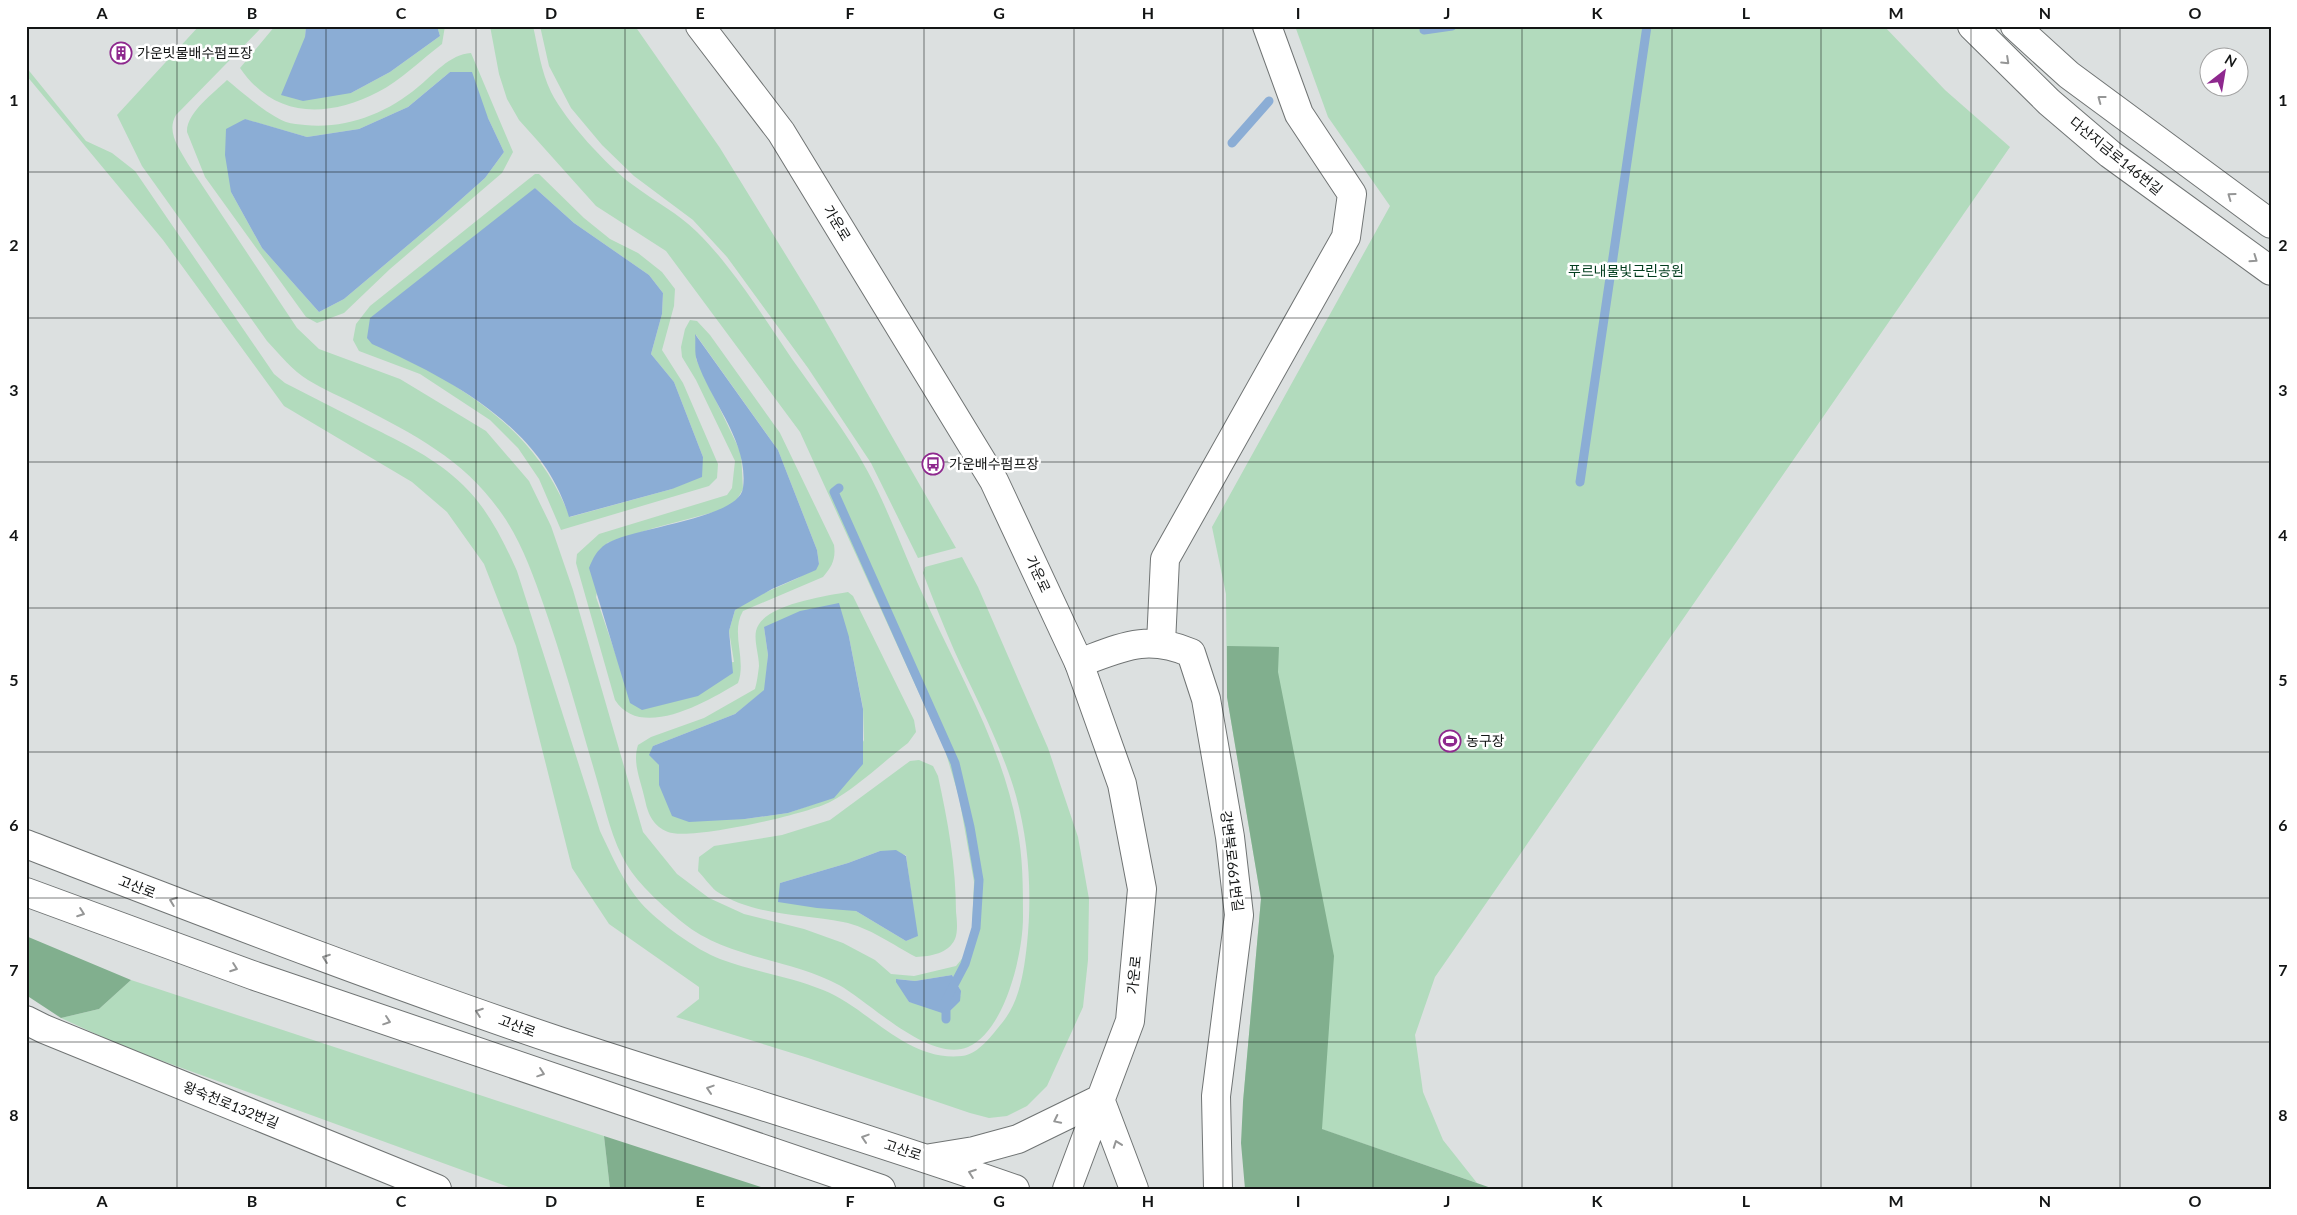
<svg xmlns="http://www.w3.org/2000/svg" width="2297" height="1215" font-family="Lato,'Noto Sans KR',sans-serif">
<rect width="100%" height="100%" fill="#dce0e0"/>
<path fill="#b2dbbd" fill-rule="evenodd" d="M 199,26 L 263,26 L 176,115 C 166,132 179,148 188,164 L 297,328 L 319,349 L 400,379 L 486,431 L 529,481 L 551,526 L 573,590 L 643,832 L 677,874 L 709,898 L 744,914 L 804,929 L 843,943 L 875,960 L 891,974 L 914,976 L 956,966 L 965,955 L 972,928 L 974,882 L 959,797 L 945,750 L 800,432 L 666,251 L 596,206 L 519,120 L 507,99 L 499,74 L 490,26 L 533,26 C 538,48 541,71 551,92 C 565,120 607,166 633,185 C 654,201 678,213 697,232 C 707,242 718,254 727,266 C 750,295 771,328 792,359 C 818,396 847,432 868,472 C 891,515 907,562 928,606 C 961,677 1003,749 1017,827 C 1023,857 1023,887 1023,917 C 1023,954 1005,1031 968,1047 C 929,1063 870,1002 839,985 C 789,958 727,959 682,922 C 665,908 638,884 627,865 C 612,841 605,807 597,780 C 580,722 564,663 544,606 C 533,575 521,541 502,514 C 465,460 415,435 359,406 C 342,397 324,390 308,380 C 292,370 280,355 267,341 L 142,166 L 117,115 ZM 952,975 C 962,991 965,995 951,1010 L 909,1002 L 897,979 L 915,981 Z
M 275,26 L 306,26 L 305,37 L 351,93 L 390,72 L 440,36 L 437,26 L 445,26 L 442,44 C 422,59 400,81 378,92 C 327,118 275,119 240,68 Z
M 540,26 L 635,26 L 720,148 L 816,304 L 956,548 L 918,558 L 871,463 L 808,368 L 727,257 L 693,220 L 634,176 L 602,145 L 571,108 L 549,66 Z
M 1295,26 L 1884,26 L 1945,90 L 2010,147 L 1435,977 L 1415,1035 L 1423,1092 L 1443,1140 L 1477,1183 L 1243,1102 L 1261,899 L 1227,697 L 1226,594 L 1212,527 L 1390,206 L 1328,117 Z
M 471,53 L 513,152 L 502,173 L 390,269 L 344,313 L 317,323 L 306,317 L 205,177 L 187,132 C 186,113 214,93 227,80 C 243,93 268,115 286,122 C 292,124 299,124 305,125 C 346,129 386,114 418,87 C 433,75 450,54 471,53 ZM 450,72 L 488,118 L 504,152 L 485,178 L 439,219 L 344,299 L 319,312 L 262,248 L 231,192 L 244,119 L 307,137 L 359,129 L 408,107 Z
M 26,67 L 86,141 L 112,153 L 135,171 L 274,374 L 285,383 C 313,397 341,412 369,426 C 401,442 437,459 463,485 C 488,509 503,540 517,571 L 600,831 C 612,856 623,882 641,903 C 658,922 696,950 720,959 C 754,972 790,976 823,990 C 869,1008 906,1062 962,1056 C 979,1054 992,1035 1002,1023 C 1020,1001 1024,971 1027,944 C 1033,887 1028,825 1008,771 C 993,729 972,690 954,650 C 943,625 933,599 923,573 L 925,567 L 962,557 L 978,587 L 1048,748 L 1078,837 L 1089,899 L 1088,960 L 1083,1007 L 1047,1086 L 1027,1106 L 1007,1116 L 989,1118 L 970,1113 L 808,1058 L 676,1017 L 699,999 L 699,987 L 609,924 L 572,868 L 516,646 L 484,564 L 447,512 L 412,482 L 284,406 L 163,240 L 26,75 Z
M 535,174 L 539,174 L 584,218 L 610,239 L 638,253 L 662,272 L 675,289 L 674,306 L 662,350 L 683,383 L 718,464 L 717,478 L 709,486 L 561,530 L 539,479 L 518,448 L 490,420 L 420,374 L 359,351 L 353,340 L 356,324 L 370,306 ZM 535,188 L 574,223 L 649,275 L 663,293 L 662,314 L 651,354 L 674,382 L 703,457 L 672,489 L 570,517 C 540,443 494,409 428,369 Z
M 690,320 L 697,321 L 710,335 L 780,433 L 834,545 C 836,559 832,567 823,577 L 743,611 C 730,633 747,659 738,683 C 708,701 641,741 615,700 L 576,563 L 577,554 L 599,534 L 727,495 L 732,488 L 735,461 L 696,380 L 682,357 L 681,347 L 685,329 ZM 696,335 L 778,450 L 817,550 L 819,564 L 798,578 L 751,599 L 735,610 L 729,631 L 734,662 L 621,670 L 596,597 L 607,543 L 654,528 L 722,510 L 735,503 L 743,489 L 741,453 L 696,359 Z
M 848,592 L 853,596 L 914,720 L 916,732 L 908,743 C 883,762 858,787 830,802 C 807,814 690,841 668,832 C 653,826 648,814 645,800 C 641,781 632,763 638,745 L 651,737 L 704,718 L 755,689 C 757,682 758,674 759,666 C 759,655 754,642 756,631 C 761,605 825,596 848,592 ZM 764,627 L 849,637 L 863,708 L 864,740 L 834,797 L 788,813 L 745,819 L 659,785 L 659,765 L 653,746 L 735,714 L 765,690 L 768,655 Z
M 919,760 L 933,766 L 938,776 C 948,822 956,866 956,912 C 957,920 958,932 955,939 C 948,954 931,956 916,957 C 893,945 869,927 843,922 C 802,914 753,916 716,891 C 710,886 704,877 698,871 L 699,857 L 714,846 L 782,835 L 830,820 L 910,761 ZM 880,851 L 906,855 L 917,936 L 906,941 L 856,911 L 780,883 L 848,863 Z
M 131,980 L 604,1136 L 610,1189 L 514,1189 L 124,1047 L 61,1018 L 99,1009 Z"/>
<path fill="#81af8e" d="M 1227,646 L 1279,647 L 1278,672 L 1334,956 L 1322,1129 L 1494,1189 L 1245,1189 L 1241,1143 L 1243,1102 L 1261,899 L 1227,697 Z
M 26,936 L 131,980 L 99,1009 L 61,1018 L 26,995 Z
M 604,1136 L 767,1189 L 610,1189 Z"/>
<path fill="#8badd5" d="M 306,26 L 437,26 L 440,36 L 390,72 L 351,93 L 303,101 L 281,95 L 305,37 Z
M 450,72 L 472,72 L 488,118 L 504,152 L 485,178 L 439,219 L 344,299 L 319,312 L 262,248 L 231,192 L 225,155 L 226,129 L 245,119 L 307,137 L 359,129 L 408,107 Z
M 535,188 L 574,223 L 649,275 L 663,293 L 662,314 L 651,354 L 674,382 L 703,457 L 702,477 L 672,489 L 569,517 C 542,427 452,380 372,344 L 367,338 L 370,318 Z
M 695,334 L 778,450 L 817,550 L 819,564 L 816,570 L 772,589 L 735,610 L 729,631 L 733,673 L 698,696 L 642,710 L 630,703 L 589,568 C 593,558 597,550 606,544 C 633,527 739,519 743,488 C 749,442 711,402 697,361 C 694,353 696,342 695,334 Z
M 839,603 L 849,637 L 863,709 L 863,764 L 834,798 L 788,813 L 745,819 L 689,822 L 672,816 L 659,785 L 659,765 L 649,755 L 653,746 L 735,714 L 764,690 L 768,655 L 764,627 L 800,611 Z
M 896,850 L 906,856 L 918,936 L 906,941 L 856,911 L 817,908 L 778,902 L 780,883 L 848,863 L 880,851 Z
M 952,975 L 961,991 L 960,1001 L 951,1010 L 942,1013 L 909,1002 L 896,982 L 896,979 L 915,981 Z"/>
<g fill="none" stroke-linecap="round" stroke-linejoin="round">
<path stroke="#8badd5" stroke-width="9" d="M 1424,30 L 1452,26
M 1232,143 L 1269,101
M 1580,482 L 1647,26
M 839,488 L 834,492 L 955,763 L 970,827 L 979,880 L 976,928 L 965,964 L 946,1000 L 946,1019"/>
<g stroke="#707474" stroke-width="30">
<path id="street" d="M 1161,643 L 1165,559 L 1346,237 L 1352,194 L 1299,114 L 1267,26
M 1079,663 C 1123,647 1146,634 1191,653 L 1206,699 L 1230,837 L 1239,915 L 1216,1096 L 1218,1189
M 26,1020 L 44,1029 L 437,1189"/>
</g>
<g stroke="#707474" stroke-width="30">
<path id="secondary" d="M 700,26 L 781,132 L 994,481 L 1079,663 L 1122,784 L 1142,889 L 1130,1021 L 1067,1189
M 1972,26 L 2049,102 L 2110,154 L 2271,271
M 2015,26 L 2069,75 L 2271,224
M 26,844 C 203,912 380,981 559,1041 C 711,1091 864,1136 1015,1189
M 26,892 L 255,976 L 881,1189
M 1100,1099 L 1134,1189
M 931,1158 L 974,1151 L 1018,1139 L 1100,1099"/>
</g>
<use href="#street" stroke="#fff" stroke-width="28"/>
<use href="#secondary" stroke="#fff" stroke-width="28"/>
</g>
<defs><path id="oneway-chevron" d="M-2-3.5L2.5 0L-2 3.5" fill="none" stroke-width="1.6" stroke-linecap="round" stroke-linejoin="round" transform="scale(1.25)"/></defs>
<g stroke="#959696">
<use href="#oneway-chevron" transform="translate(2006 61) rotate(43)"/>
<use href="#oneway-chevron" transform="translate(2101 99) rotate(-143)"/>
<use href="#oneway-chevron" transform="translate(2231 196) rotate(-144)"/>
<use href="#oneway-chevron" transform="translate(2254 259) rotate(35)"/>
<use href="#oneway-chevron" transform="translate(173 901) rotate(-159)"/>
<use href="#oneway-chevron" transform="translate(81 913) rotate(20)"/>
<use href="#oneway-chevron" transform="translate(326 958) rotate(-160)"/>
<use href="#oneway-chevron" transform="translate(234 968) rotate(20)"/>
<use href="#oneway-chevron" transform="translate(479 1012) rotate(-160)"/>
<use href="#oneway-chevron" transform="translate(387 1021) rotate(19)"/>
<use href="#oneway-chevron" transform="translate(541 1073) rotate(19)"/>
<use href="#oneway-chevron" transform="translate(710 1089) rotate(-162)"/>
<use href="#oneway-chevron" transform="translate(1057 1120) rotate(154)"/>
<use href="#oneway-chevron" transform="translate(865 1138) rotate(-162)"/>
<use href="#oneway-chevron" transform="translate(1117 1144) rotate(-110)"/>
<use href="#oneway-chevron" transform="translate(972 1173) rotate(-160)"/>
</g>
<path fill="none" stroke="#131515" stroke-width="1" stroke-opacity="0.55" d="M 177,26 L 177,1189M 326,26 L 326,1189M 476,26 L 476,1189M 625,26 L 625,1189M 775,26 L 775,1189M 924,26 L 924,1189M 1074,26 L 1074,1189M 1223,26 L 1223,1189M 1373,26 L 1373,1189M 1522,26 L 1522,1189M 1672,26 L 1672,1189M 1821,26 L 1821,1189M 1971,26 L 1971,1189M 2120,26 L 2120,1189M 26,172 L 2271,172M 26,318 L 2271,318M 26,462 L 2271,462M 26,608 L 2271,608M 26,752 L 2271,752M 26,898 L 2271,898M 26,1042 L 2271,1042"/>
<defs>
<g id="building-ring" transform="scale(1.125)"><circle r="9.5" fill="#fff" stroke="#8e288e" stroke-width="1.5"/><path d="M-4-6H4V6H1V3H-1V6H-4ZM-2.5-4.3h1.7v1.8h-1.7ZM.8-4.3h1.7v1.8H.8ZM-2.5-1h1.7V.8h-1.7ZM.8-1h1.7V.8H.8Z" fill="#8e288e"/></g>
<g id="bus-ring" transform="scale(1.125)"><circle r="9.5" fill="#fff" stroke="#8e288e" stroke-width="1.5"/><path d="M-5-6H5V4H4V6H2V4H-2V6H-4V4H-5ZM-3.5-4V0h7V-4ZM-3.5 1.2v1.5H-2V1.2ZM2 1.2v1.5H3.5V1.2Z" fill="#8e288e"/></g>
<g id="stadium-ring" transform="scale(1.125)"><circle r="9.5" fill="#fff" stroke="#8e288e" stroke-width="1.5"/><path d="M0-5a6.5 5 0 1 0 0 10a6.5 5 0 1 0 0-10ZM-3.5-1.8h7v3.6h-7Z" fill="#8e288e"/></g>
</defs>
<g fill-rule="evenodd">
<use href="#building-ring" x="121" y="53"/>
<use href="#bus-ring" x="933" y="464"/>
<use href="#stadium-ring" x="1450" y="741"/>
</g>
<g text-anchor="middle" stroke-width="5" stroke-linejoin="round" paint-order="stroke">
<g font-size="14" fill="#131515" stroke="#fff" text-anchor="start">
<text x="137" y="58">가운빗물배수펌프장</text>
<text x="949" y="469">가운배수펌프장</text>
<text x="1466" y="746">농구장</text>
</g>
<g font-size="14" fill="#131515" stroke="#fff">
<text transform="translate(2116 156) rotate(39)" y="5">다산지금로146번길</text>
<text transform="translate(837 223) rotate(59)" y="5">가운로</text>
<text transform="translate(1038 574) rotate(65)" y="5">가운로</text>
<text transform="translate(1232 861) rotate(83)" y="5">강변북로661번길</text>
<text transform="translate(137 887) rotate(21)" y="5">고산로</text>
<text transform="translate(1134 975) rotate(-84)" y="5">가운로</text>
<text transform="translate(517 1026) rotate(20)" y="5">고산로</text>
<text transform="translate(231 1105) rotate(22)" y="5">왕숙천로132번길</text>
<text transform="translate(903 1150) rotate(18)" y="5">고산로</text>
</g>
<g font-size="14" fill="#023d1e" stroke="#fff">
<text x="1626" y="276">푸르내물빛근린공원</text>
</g>
</g>
<rect width="2297" height="1215" fill="none" stroke="#ffffff" stroke-width="55"/>
<g transform="translate(2224 72) rotate(31)"><circle r="24" fill="#ffffff" stroke="#a1a1a1"/>
<path d="M0-4L9 19L0 12L-9 19Z" fill="#8e288e"/>
<text y="-8" font-size="14" font-weight="bold" text-anchor="middle" fill="#131515">N</text>
</g>
<rect x="28" y="28" width="2242" height="1160" fill="none" stroke="#131515" stroke-width="2"/>
<g font-size="16" text-anchor="middle" font-weight="bold" fill="#131515">
<text x="102" y="19">A</text>
<text x="252" y="19">B</text>
<text x="401" y="19">C</text>
<text x="551" y="19">D</text>
<text x="700" y="19">E</text>
<text x="850" y="19">F</text>
<text x="999" y="19">G</text>
<text x="1148" y="19">H</text>
<text x="1298" y="19">I</text>
<text x="1447" y="19">J</text>
<text x="1597" y="19">K</text>
<text x="1746" y="19">L</text>
<text x="1896" y="19">M</text>
<text x="2045" y="19">N</text>
<text x="2195" y="19">O</text>
<text x="14" y="106">1</text>
<text x="2283" y="106">1</text>
<text x="14" y="251">2</text>
<text x="2283" y="251">2</text>
<text x="14" y="396">3</text>
<text x="2283" y="396">3</text>
<text x="14" y="541">4</text>
<text x="2283" y="541">4</text>
<text x="14" y="686">5</text>
<text x="2283" y="686">5</text>
<text x="14" y="831">6</text>
<text x="2283" y="831">6</text>
<text x="14" y="976">7</text>
<text x="2283" y="976">7</text>
<text x="14" y="1121">8</text>
<text x="2283" y="1121">8</text>
<text x="102" y="1207">A</text>
<text x="252" y="1207">B</text>
<text x="401" y="1207">C</text>
<text x="551" y="1207">D</text>
<text x="700" y="1207">E</text>
<text x="850" y="1207">F</text>
<text x="999" y="1207">G</text>
<text x="1148" y="1207">H</text>
<text x="1298" y="1207">I</text>
<text x="1447" y="1207">J</text>
<text x="1597" y="1207">K</text>
<text x="1746" y="1207">L</text>
<text x="1896" y="1207">M</text>
<text x="2045" y="1207">N</text>
<text x="2195" y="1207">O</text>
</g>
</svg>
